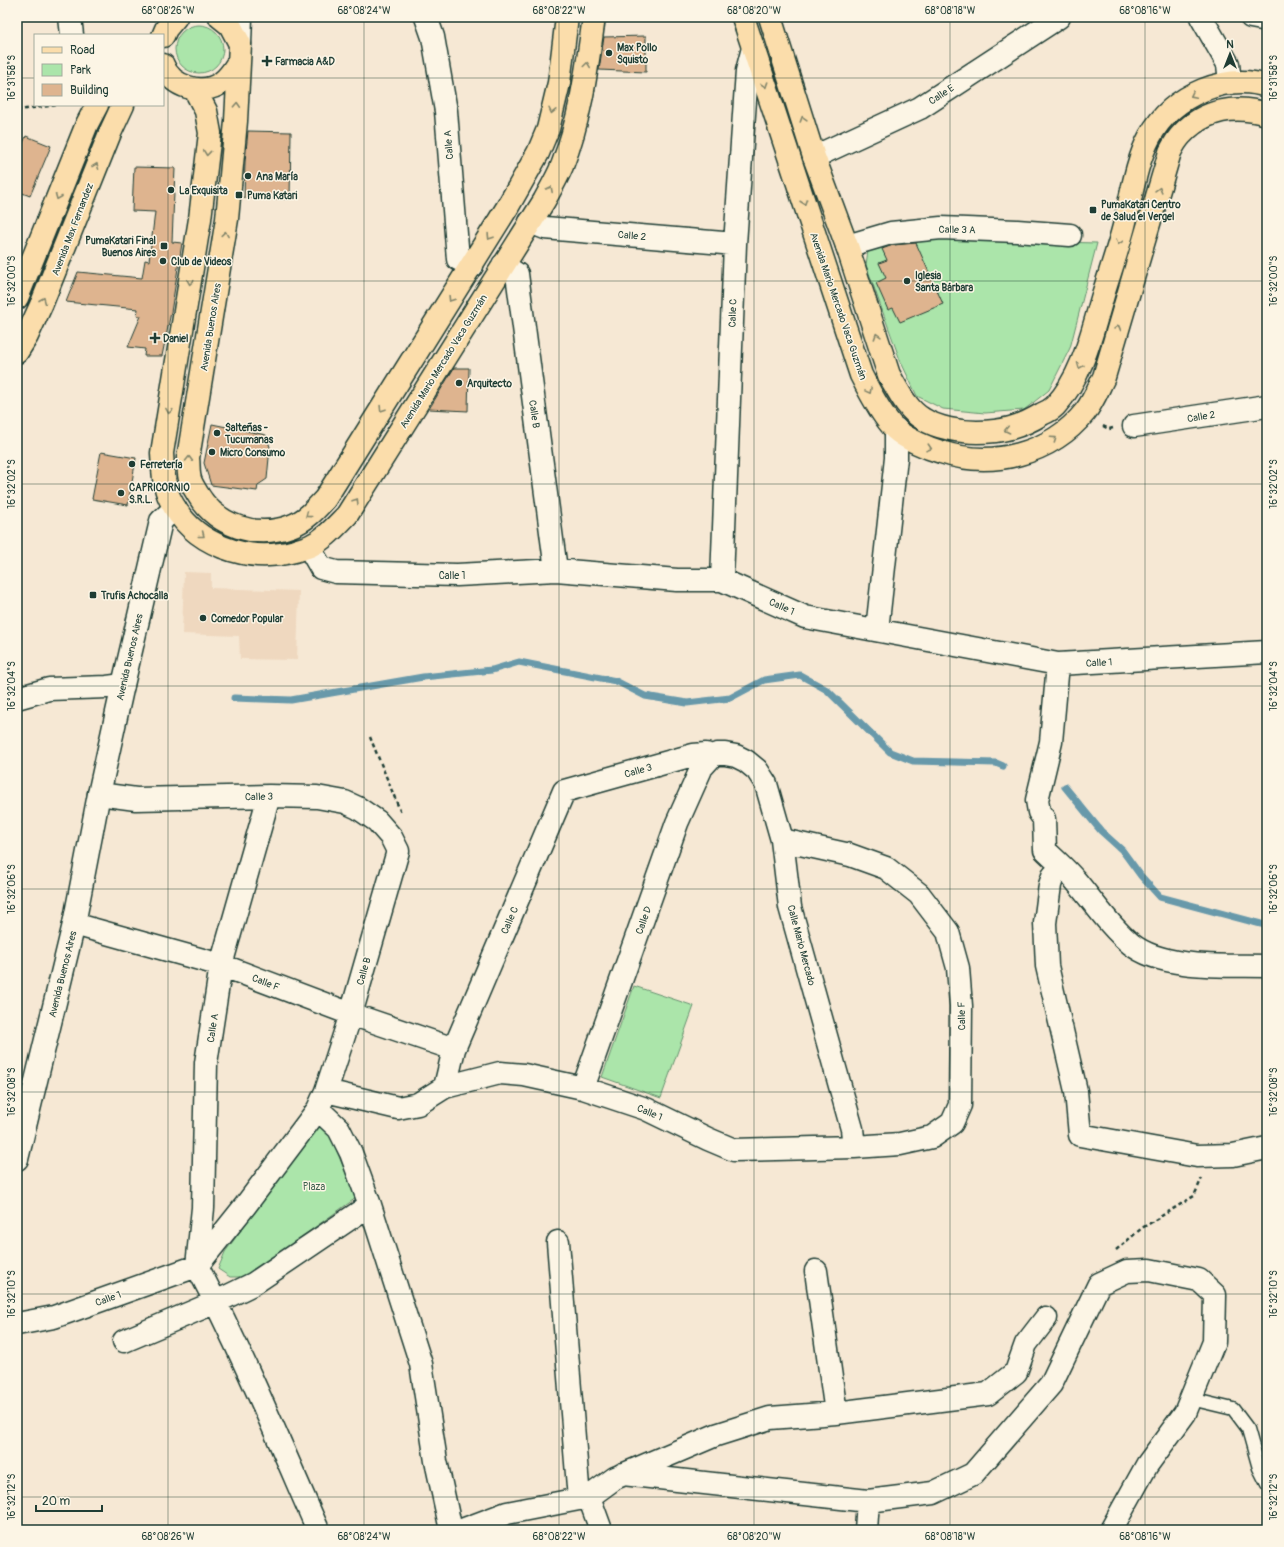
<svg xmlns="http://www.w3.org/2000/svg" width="1284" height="1547" font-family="Pangolin,sans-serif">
<rect width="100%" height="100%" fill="#f6e8d4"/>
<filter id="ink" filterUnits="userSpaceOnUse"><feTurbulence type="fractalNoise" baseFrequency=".025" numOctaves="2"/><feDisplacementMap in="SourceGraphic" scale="8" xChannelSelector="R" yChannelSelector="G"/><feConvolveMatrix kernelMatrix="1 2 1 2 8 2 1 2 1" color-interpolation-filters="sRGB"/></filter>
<g filter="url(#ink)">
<path fill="#efd8bf" d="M 184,572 L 211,573 L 211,588 L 299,591 L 297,660 L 240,659 L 239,636 L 182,634 Z"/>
<path fill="#abe5aa" stroke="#65916f" d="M175 49a24 24 0 1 1 48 0a24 24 0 1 1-48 0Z
M 934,239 L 1097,243 L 1070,348 L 1049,390 L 1024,410 L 985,413 L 943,409 L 917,396 L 900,360 L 866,265 L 868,250 L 878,246 Z
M 634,986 L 694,1006 L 661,1098 L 602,1077 Z
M 319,1126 L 329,1132 L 356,1198 L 245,1277 L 230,1277 L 218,1269 L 225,1252 L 307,1140 Z"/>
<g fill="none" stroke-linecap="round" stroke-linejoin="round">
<path stroke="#6899aa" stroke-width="7" d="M 234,698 L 291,700 L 423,677 L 492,670 L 519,662 L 616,681 L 645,696 L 687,703 L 730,698 L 764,680 L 800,675 L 827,690 L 890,752 L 913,761 L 996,763 L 1003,766
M 1065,787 L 1101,831 L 1122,850 L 1141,876 L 1160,897 L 1261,924 L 1267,925"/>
</g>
<path fill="#deb48f" stroke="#1f3d34" d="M 646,36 L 646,72 L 599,70 L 604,37 Z
M 248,131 L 291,132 L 290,199 L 244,198 L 245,162 Z
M 26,136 L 51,146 L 30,196 L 17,191 L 17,157 Z
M 134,167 L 175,168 L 172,242 L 182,243 L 171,312 L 162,356 L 144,356 L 145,349 L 128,347 L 141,316 L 137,316 L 138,309 L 66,302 L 78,272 L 142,278 L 145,260 L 149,261 L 155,212 L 132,211 Z
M 916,243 L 943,304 L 900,322 L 893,308 L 888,310 L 876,283 L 886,278 L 879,263 L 887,260 L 882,249 L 893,245 Z
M 454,368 L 469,368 L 468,411 L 429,409 Z
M 212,424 L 266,435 L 270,447 L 267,479 L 258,485 L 257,491 L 211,485 L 204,463 Z
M 101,452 L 136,458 L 128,505 L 92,499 Z"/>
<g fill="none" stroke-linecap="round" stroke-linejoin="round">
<g stroke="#1f3d34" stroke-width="15">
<path id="service" d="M 1191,1399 L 1233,1409 L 1248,1429 L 1259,1468 L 1267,1484"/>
</g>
<g stroke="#1f3d34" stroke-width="25">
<path id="minor" d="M 70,17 L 72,35
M 426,17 L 433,37 L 446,111 L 458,259 L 472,266
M 1201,17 L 1228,64 L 1230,83
M 1251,17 L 1267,20
M 814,157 L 920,108 L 1059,17
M 530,222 L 545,228 L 735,244
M 847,246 L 891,233 L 941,228 L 1017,231 L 1070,235
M 503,265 L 517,274 L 556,570
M 1134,426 L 1267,406
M 309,547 L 321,568 L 336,572 L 457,575 L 556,570 L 677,580 L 722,580 L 805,617 L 1058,664 L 1267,652
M 722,580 L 735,244 L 747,71 L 753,48
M 877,630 L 896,458 L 896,429
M 1058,664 L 1051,742 L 1037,800 L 1039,812 L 1044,819 L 1045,850 C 1055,860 1066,869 1075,880 C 1093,901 1109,926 1131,944 C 1163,970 1227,965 1267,966
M 17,698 L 49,689 L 107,687 L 123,685
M 99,794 L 136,799 L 269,796 L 317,797 L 345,802 L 358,808 L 377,821 L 391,837 L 398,851 L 351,1014 L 326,1091 L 318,1109 L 245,1206 L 197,1266 C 242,1352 279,1441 318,1530
M 1062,867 L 1053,876 L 1050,885 L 1045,923 L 1047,966 L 1076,1091 L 1080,1135 L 1197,1156 L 1233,1155 L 1267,1148
M 74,924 L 221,965 L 351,1014 L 454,1049
M 445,1087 L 500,1073 L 524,1075 L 583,1088 L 646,1109 L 708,1139 L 734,1150 L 854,1147 L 900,1144 L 932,1137 L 952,1123 L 960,1105 L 961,1006 L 958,968 L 948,932 L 919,894 L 886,868 L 850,855 L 782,840
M 583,1088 L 677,823 L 702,767 L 712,756 L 717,754 L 725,754 L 736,756 L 746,761 L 757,770 L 766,784 L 782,840 L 790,907 L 852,1129 L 854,1147
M 326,1091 L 398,1108 L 418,1104 L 445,1087 L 454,1049 L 564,791 L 693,755 L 706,754 L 712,756
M 318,1109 L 339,1129 L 351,1153 L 370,1205 L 421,1364 L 436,1461 L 451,1530
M 558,1242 L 579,1499
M 816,1271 L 836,1413
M 17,1324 L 54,1317 L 197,1266 L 203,1208 L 206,1063 L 221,965 L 269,796
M 124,1341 L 216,1302 L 253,1284 L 370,1205
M 623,1474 L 868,1501 L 933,1493 L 973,1474 L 1051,1384 L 1099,1284 L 1127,1271 L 1149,1270 L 1199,1280 L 1215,1295 L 1214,1342 L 1185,1413 L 1147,1465 L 1111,1530
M 589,1497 L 601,1530
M 462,1530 L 507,1513 L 589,1497 L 615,1478 L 716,1435 L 770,1418 L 836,1413 L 988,1394 L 1016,1372 L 1026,1344 L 1046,1318
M 866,1530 L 868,1501"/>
</g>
<g stroke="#1f3d34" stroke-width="25">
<path id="tertiary" d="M 17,1159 L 74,924 L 99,794 L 123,685 L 161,521 L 175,508"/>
</g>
<g stroke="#1f3d34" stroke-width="25">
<path id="secondary" d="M 240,44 L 241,17"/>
</g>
<g stroke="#1f3d34" stroke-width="25">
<path id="primary" d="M 220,17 L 230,25 L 240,44 L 236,121 L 227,219 L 188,458 C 189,465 188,473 190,479 C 191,484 195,489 197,493 C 216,526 256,539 291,526 C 305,521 315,510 325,499 L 507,208 L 538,153 L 548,129 L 559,83 L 567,17
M 743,17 L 861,375 C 869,391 883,417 895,429 C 906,439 927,448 941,452 C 992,469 1051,454 1085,412 C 1093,402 1098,389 1104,377 L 1170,152 C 1173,146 1177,139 1182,134 C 1205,109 1236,105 1267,114
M 770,17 L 814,157 L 847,246 L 889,375 C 898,390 907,410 923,419 C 937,428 961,432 977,432 C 1002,432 1021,427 1042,414 C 1047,412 1052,409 1055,406 C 1083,376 1092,332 1103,295 C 1110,272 1118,249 1124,226 C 1138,169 1140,116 1203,90 C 1223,82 1246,79 1267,86
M 163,36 L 166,29 L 176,17
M 163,65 C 171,87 202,96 221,83 C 230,77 234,69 239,61
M 195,90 L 206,111 L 210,133 L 200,219 L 162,453 C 163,468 163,485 170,499 C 192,545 247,564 295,551 C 300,549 305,548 310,546 C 325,539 335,527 347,515 L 544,201 C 550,190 557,178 562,166 C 581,118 587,68 594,17
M 17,298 L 87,124 L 97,105
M 17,352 L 27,336 L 42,303 L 110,133 L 123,105"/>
</g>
<path stroke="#1f3d34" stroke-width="2.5" stroke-dasharray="4 3" stroke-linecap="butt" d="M 17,110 L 58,105
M 1103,426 L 1109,429 L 1113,428
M 370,737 L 401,813
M 1116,1250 L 1142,1228 L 1194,1196 L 1202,1178"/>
<use href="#service" stroke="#fcf5e5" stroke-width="12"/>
<use href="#minor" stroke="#fcf5e5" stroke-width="22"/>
<use href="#tertiary" stroke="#fcf5e5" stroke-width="22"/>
<use href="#secondary" stroke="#fcf5e5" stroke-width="22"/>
<use href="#primary" stroke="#fbddab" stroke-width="22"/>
</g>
<defs><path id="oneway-chevron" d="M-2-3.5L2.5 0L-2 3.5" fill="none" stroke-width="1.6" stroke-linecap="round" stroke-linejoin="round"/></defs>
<g stroke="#82856a">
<use href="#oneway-chevron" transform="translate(587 65) rotate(-82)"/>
<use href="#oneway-chevron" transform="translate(765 85) rotate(72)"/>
<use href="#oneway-chevron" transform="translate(1193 95) rotate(154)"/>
<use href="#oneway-chevron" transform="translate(237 105) rotate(-87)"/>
<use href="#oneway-chevron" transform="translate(552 111) rotate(103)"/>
<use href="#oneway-chevron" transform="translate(803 119) rotate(-107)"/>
<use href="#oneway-chevron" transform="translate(207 153) rotate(96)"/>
<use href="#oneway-chevron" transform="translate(96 166) rotate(-69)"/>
<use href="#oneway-chevron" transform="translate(550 189) rotate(-62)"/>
<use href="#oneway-chevron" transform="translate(1159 190) rotate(-74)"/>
<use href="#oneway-chevron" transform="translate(58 197) rotate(112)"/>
<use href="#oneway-chevron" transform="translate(804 202) rotate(71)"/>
<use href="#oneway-chevron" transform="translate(225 234) rotate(-81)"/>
<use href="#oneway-chevron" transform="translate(490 237) rotate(122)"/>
<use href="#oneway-chevron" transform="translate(1119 242) rotate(106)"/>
<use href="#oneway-chevron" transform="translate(190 282) rotate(99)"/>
<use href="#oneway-chevron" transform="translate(451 299) rotate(122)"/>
<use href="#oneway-chevron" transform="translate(43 300) rotate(-68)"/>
<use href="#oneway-chevron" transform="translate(1118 328) rotate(-74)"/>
<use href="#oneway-chevron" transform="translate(877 336) rotate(-108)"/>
<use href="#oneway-chevron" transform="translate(1080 366) rotate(112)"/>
<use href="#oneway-chevron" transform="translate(869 391) rotate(62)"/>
<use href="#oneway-chevron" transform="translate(382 409) rotate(122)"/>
<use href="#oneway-chevron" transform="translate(169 411) rotate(99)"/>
<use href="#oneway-chevron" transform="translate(1007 430) rotate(168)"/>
<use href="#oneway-chevron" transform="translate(1054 439) rotate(-34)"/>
<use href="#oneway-chevron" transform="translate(929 448) rotate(18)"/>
<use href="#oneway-chevron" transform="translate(189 459) rotate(-89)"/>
<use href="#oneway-chevron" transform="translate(356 501) rotate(-58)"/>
<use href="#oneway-chevron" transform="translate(308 515) rotate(143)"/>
<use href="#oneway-chevron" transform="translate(202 535) rotate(38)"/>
</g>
</g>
<path fill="none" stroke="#1f3d34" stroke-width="1" stroke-opacity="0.45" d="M 168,17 L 168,1530M 364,17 L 364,1530M 559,17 L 559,1530M 754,17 L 754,1530M 950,17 L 950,1530M 1145,17 L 1145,1530M 17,78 L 35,78M 163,78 L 1267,78M 17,281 L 1267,281M 17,484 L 1267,484M 17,686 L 1267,686M 17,889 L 1267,889M 17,1092 L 1267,1092M 17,1294 L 1267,1294M 17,1497 L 1267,1497"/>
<g fill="#1f3d34" stroke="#fcf5e5" stroke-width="1.5">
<circle cx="609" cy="53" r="4"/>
<path d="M265 55h4v4h4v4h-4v4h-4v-4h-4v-4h4z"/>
<circle cx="248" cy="176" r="4"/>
<circle cx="171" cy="190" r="4"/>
<rect x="235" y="191" width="8" height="8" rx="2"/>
<rect x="1089" y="206" width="8" height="8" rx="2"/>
<rect x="160" y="242" width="8" height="8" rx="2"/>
<circle cx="163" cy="261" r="4"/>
<circle cx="907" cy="281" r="4"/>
<path d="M153 332h4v4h4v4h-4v4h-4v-4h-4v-4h4z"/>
<circle cx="459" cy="383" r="4"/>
<circle cx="217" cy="433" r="4"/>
<circle cx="212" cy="452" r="4"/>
<circle cx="132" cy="464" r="4"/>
<circle cx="121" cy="493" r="4"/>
<rect x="89" y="591" width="8" height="8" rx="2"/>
<circle cx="203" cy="618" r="4"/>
</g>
<g text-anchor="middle" stroke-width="3" stroke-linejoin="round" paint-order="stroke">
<g font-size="10" font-weight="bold" fill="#1f3d34" stroke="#fcf5e5" text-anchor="start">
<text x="617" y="51">Max Pollo<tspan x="617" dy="12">Squisto</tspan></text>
<text x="275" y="65">Farmacia A&amp;D</text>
<text x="256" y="180">Ana María</text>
<text x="179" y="194">La Exquisita</text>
<text x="247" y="199">Puma Katari</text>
<text x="1101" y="208">PumaKatari Centro<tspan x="1101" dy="12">de Salud el Vergel</tspan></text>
<text x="156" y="244" text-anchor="end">PumaKatari Final<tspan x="156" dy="12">Buenos Aires</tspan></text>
<text x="171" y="265">Club de Videos</text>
<text x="915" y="279">Iglesia<tspan x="915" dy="12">Santa Bárbara</tspan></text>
<text x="163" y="342">Daniel</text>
<text x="467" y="387">Arquitecto</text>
<text x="225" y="431">Salteñas -<tspan x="225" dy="12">Tucumanas</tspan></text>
<text x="220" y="456">Micro Consumo</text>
<text x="140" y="468">Ferretería</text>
<text x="129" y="491">CAPRICORNIO<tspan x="129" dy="12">S.R.L.</tspan></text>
<text x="101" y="599">Trufis Achocalla</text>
<text x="211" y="622">Comedor Popular</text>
</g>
<g font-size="10" fill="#1f3d34" stroke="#fcf5e5">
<text transform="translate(941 94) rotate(-33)" y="4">Calle E</text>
<text transform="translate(448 145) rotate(-95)" y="4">Calle A</text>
<text transform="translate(72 229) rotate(-69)" y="4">Avenida Max Fernandez</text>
<text transform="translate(957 229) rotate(1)" y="4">Calle 3 A</text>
<text transform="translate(632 235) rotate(5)" y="4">Calle 2</text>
<text transform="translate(839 306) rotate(71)" y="4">Avenida Mario Mercado Vaca Guzmán</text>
<text transform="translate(732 313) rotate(-88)" y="4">Calle C</text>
<text transform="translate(210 327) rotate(-81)" y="4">Avenida Buenos Aires</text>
<text transform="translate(443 361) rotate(-58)" y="4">Avenida Mario Mercado Vaca Guzmán</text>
<text transform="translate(535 414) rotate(82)" y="4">Calle B</text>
<text transform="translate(1201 416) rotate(-9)" y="4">Calle 2</text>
<text x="452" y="579">Calle 1</text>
<text transform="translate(782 606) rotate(24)" y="4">Calle 1</text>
<text transform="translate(129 657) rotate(-77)" y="4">Avenida Buenos Aires</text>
<text transform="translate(1099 662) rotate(-3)" y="4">Calle 1</text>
<text transform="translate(638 770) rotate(-16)" y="4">Calle 3</text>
<text transform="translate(259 796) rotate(-1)" y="4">Calle 3</text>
<text transform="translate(509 920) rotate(-67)" y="4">Calle C</text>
<text transform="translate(643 920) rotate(-70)" y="4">Calle D</text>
<text transform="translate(802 945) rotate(75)" y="4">Calle Mario Mercado</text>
<text transform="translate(363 971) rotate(-74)" y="4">Calle B</text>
<text transform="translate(62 974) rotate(-76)" y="4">Avenida Buenos Aires</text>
<text transform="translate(266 982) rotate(21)" y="4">Calle F</text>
<text transform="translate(961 1016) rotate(-91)" y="4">Calle F</text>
<text transform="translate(212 1028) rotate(-81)" y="4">Calle A</text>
<text transform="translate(650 1112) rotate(23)" y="4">Calle 1</text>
<text transform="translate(108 1298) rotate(-20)" y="4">Calle 1</text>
</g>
<g font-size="10" fill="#3b5f4c" stroke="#fcf5e5">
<text x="314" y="1190">Plaza</text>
</g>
</g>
<rect width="1284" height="1547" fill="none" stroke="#fcf5e5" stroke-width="44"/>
<rect x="34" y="34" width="130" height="72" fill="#fcf5e5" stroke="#a4ab9e"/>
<rect x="42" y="47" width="20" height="6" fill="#fbddab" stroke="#a4ab9e"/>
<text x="70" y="54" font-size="12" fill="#1f3d34">Road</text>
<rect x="42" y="64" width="20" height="12" fill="#abe5aa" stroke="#a4ab9e"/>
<text x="70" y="74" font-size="12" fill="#1f3d34">Park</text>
<rect x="42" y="84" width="20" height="12" fill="#deb48f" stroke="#a4ab9e"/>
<text x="70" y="94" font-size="12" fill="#1f3d34">Building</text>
<g transform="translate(1230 54)" stroke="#fcf5e5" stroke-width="3" paint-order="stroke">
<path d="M0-3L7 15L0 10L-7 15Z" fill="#1f3d34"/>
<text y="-6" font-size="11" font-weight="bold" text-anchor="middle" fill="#1f3d34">N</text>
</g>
<path d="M36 1505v6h66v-6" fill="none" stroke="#1f3d34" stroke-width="2"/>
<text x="42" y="1505" font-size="12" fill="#1f3d34" stroke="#fcf5e5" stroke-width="3" paint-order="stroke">20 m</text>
<rect x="22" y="22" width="1240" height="1503" fill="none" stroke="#1f3d34" stroke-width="1.5"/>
<g font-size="10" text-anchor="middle" fill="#1f3d34">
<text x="168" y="14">68°08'26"W</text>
<text x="364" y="14">68°08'24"W</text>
<text x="559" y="14">68°08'22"W</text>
<text x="754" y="14">68°08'20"W</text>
<text x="950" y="14">68°08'18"W</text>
<text x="1145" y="14">68°08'16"W</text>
<text transform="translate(11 78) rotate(-90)" y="4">16°31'58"S</text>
<text transform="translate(1273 78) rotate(-90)" y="4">16°31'58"S</text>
<text transform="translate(11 281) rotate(-90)" y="4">16°32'00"S</text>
<text transform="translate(1273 281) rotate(-90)" y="4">16°32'00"S</text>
<text transform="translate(11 484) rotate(-90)" y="4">16°32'02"S</text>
<text transform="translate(1273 484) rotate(-90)" y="4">16°32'02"S</text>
<text transform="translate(11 686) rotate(-90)" y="4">16°32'04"S</text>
<text transform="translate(1273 686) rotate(-90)" y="4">16°32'04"S</text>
<text transform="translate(11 889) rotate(-90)" y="4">16°32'06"S</text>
<text transform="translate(1273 889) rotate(-90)" y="4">16°32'06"S</text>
<text transform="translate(11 1092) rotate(-90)" y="4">16°32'08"S</text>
<text transform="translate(1273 1092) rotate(-90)" y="4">16°32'08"S</text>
<text transform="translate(11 1294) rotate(-90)" y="4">16°32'10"S</text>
<text transform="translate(1273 1294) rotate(-90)" y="4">16°32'10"S</text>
<text transform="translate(11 1497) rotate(-90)" y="4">16°32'12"S</text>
<text transform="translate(1273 1497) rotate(-90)" y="4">16°32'12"S</text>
<text x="168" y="1540">68°08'26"W</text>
<text x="364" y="1540">68°08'24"W</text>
<text x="559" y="1540">68°08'22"W</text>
<text x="754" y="1540">68°08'20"W</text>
<text x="950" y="1540">68°08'18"W</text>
<text x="1145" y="1540">68°08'16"W</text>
</g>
</svg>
